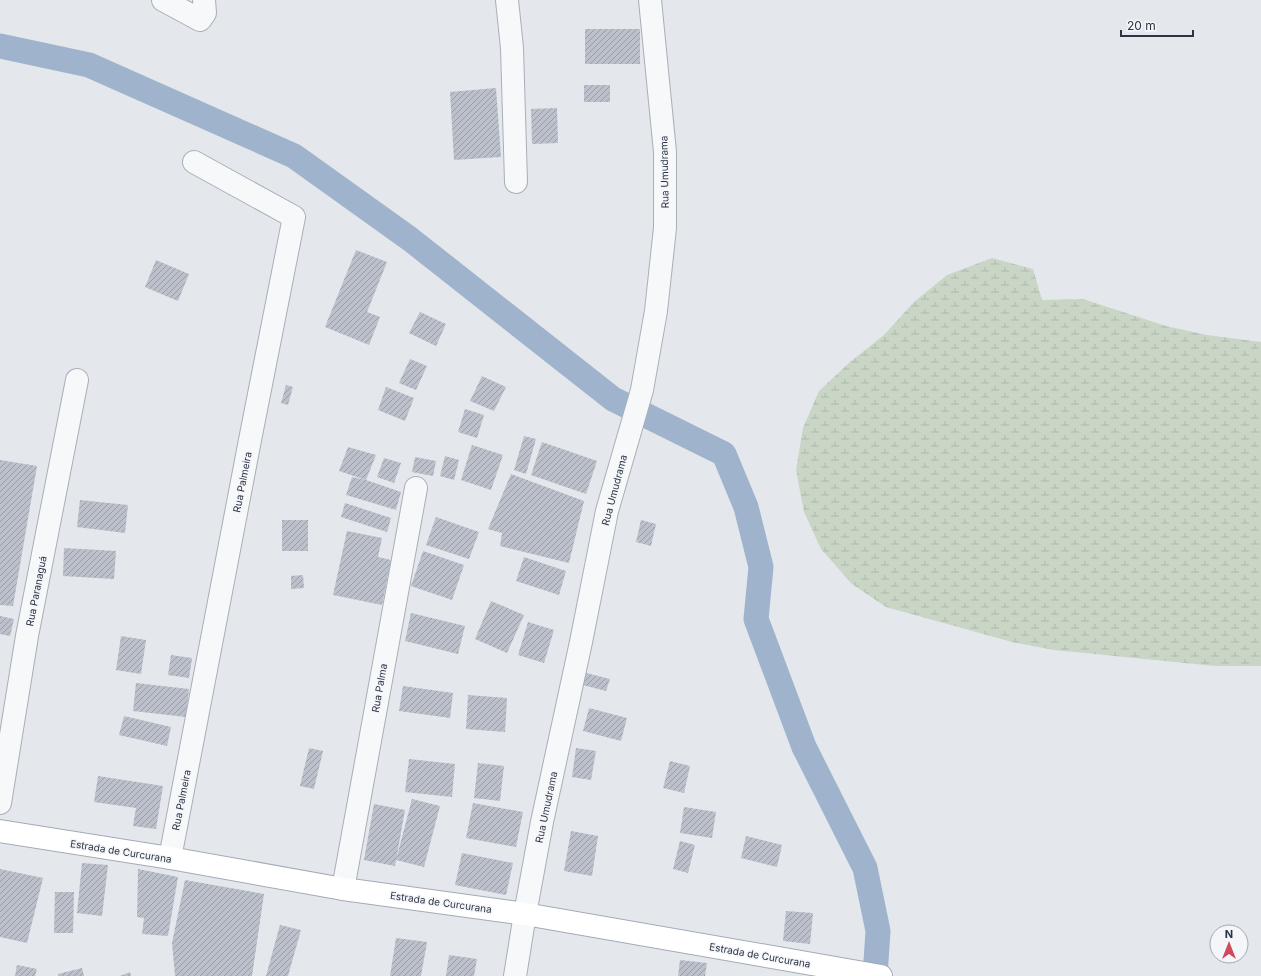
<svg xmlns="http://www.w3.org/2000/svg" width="1261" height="976" font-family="Inter,sans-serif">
<defs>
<pattern id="wetland-marsh" width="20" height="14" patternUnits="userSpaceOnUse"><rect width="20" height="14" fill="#c9d6c5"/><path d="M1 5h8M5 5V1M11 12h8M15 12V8" fill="none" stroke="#adb8ab"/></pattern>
<pattern id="building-hatch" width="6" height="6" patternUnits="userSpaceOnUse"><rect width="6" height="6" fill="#bbc0ca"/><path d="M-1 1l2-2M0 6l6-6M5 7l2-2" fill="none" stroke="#989da6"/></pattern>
</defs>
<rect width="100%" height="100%" fill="#e4e7ec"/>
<path fill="url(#wetland-marsh)" d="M 992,258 L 1033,269 L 1042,300 L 1083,299 L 1166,326 L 1207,335 L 1261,342 L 1261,666 L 1215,666 L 1054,650 L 1012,642 L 886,607 L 852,584 L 821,549 L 804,512 L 796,470 L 803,428 L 819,391 L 850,362 L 884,335 L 914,302 L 947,275 Z"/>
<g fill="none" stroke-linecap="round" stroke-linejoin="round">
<path stroke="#9fb4cc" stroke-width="25" d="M 0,46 L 89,65 L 294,156 L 410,239 L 613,399 L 724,454 L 746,507 L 761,567 L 756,619 L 804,747 L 865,868 L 878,931 L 875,976"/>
</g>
<path fill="url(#building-hatch)" d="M 585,29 L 640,29 L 640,64 L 585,64 Z
M 584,85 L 610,85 L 610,102 L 584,102 Z
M 496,88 L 501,157 L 454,160 L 450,92 Z
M 557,108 L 558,143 L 532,144 L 531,109 Z
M 356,250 L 387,262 L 367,312 L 380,317 L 369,345 L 325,327 Z
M 156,260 L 189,274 L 178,301 L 145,287 Z
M 420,312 L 446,324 L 436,346 L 409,333 Z
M 410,359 L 427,366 L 416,390 L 399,383 Z
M 482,376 L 506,387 L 494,411 L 470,401 Z
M 286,385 L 293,387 L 288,405 L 281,403 Z
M 386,387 L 414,398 L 405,421 L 378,410 Z
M 465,409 L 484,415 L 477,438 L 458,432 Z
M 524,436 L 536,439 L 526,474 L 514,470 Z
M 542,442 L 597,461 L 586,494 L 531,475 Z
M 472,445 L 503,455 L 491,490 L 461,480 Z
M 348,447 L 376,455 L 366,480 L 339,471 Z
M 445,456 L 459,460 L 454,480 L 440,476 Z
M 415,457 L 436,461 L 433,476 L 412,472 Z
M 384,458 L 401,463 L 394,483 L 377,477 Z
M 0,460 L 37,466 L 13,606 L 0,605 Z
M 511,474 L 584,501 L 569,563 L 500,546 L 502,533 L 488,529 Z
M 352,477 L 366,480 L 401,492 L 396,510 L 346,495 Z
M 80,500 L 128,505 L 125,533 L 77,527 Z
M 345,503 L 391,518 L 387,532 L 341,517 Z
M 436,517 L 479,532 L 469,559 L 426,545 Z
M 282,520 L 308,520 L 308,551 L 282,551 Z
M 641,520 L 656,524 L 651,546 L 636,542 Z
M 347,531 L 382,538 L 378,557 L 391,560 L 382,605 L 333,595 Z
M 64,548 L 116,551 L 114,579 L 63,576 Z
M 423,551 L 464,565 L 452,600 L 411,586 Z
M 524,557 L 566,571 L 559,595 L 516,581 Z
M 303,575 L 304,588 L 291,589 L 291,576 Z
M 491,601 L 524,615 L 507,653 L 475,639 Z
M 411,613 L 465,626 L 458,654 L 405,641 Z
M 0,616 L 14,619 L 10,636 L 0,634 Z
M 528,622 L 554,630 L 544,663 L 518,655 Z
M 121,636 L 146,640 L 141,674 L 116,670 Z
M 171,655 L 192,658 L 189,678 L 168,675 Z
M 586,673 L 610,679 L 606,691 L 583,685 Z
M 136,683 L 189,689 L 186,717 L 133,711 Z
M 403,686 L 453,693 L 450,718 L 399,711 Z
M 468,695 L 507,698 L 505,732 L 466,729 Z
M 589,708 L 627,718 L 621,741 L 583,731 Z
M 124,716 L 171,727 L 167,746 L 119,735 Z
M 309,748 L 323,751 L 314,789 L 300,786 Z
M 576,748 L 596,751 L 591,780 L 572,777 Z
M 409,759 L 455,764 L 452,797 L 405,792 Z
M 670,761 L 690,766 L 684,793 L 663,788 Z
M 478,763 L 504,766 L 500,801 L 474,798 Z
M 98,776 L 163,786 L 156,829 L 133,826 L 136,808 L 94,802 Z
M 412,799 L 440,806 L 424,867 L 396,860 Z
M 473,803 L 523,812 L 516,847 L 466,838 Z
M 374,804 L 405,810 L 395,866 L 364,860 Z
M 684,807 L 716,812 L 712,838 L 680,833 Z
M 571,831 L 598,836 L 592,876 L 564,871 Z
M 746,836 L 782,845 L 777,867 L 741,858 Z
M 680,841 L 695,845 L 688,873 L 673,869 Z
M 462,853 L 513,863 L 506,895 L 455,885 Z
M 82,863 L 108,865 L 102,916 L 77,913 Z
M 0,869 L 43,878 L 27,943 L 0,937 Z
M 138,869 L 178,877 L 168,936 L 142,934 L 144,918 L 137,917 Z
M 185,880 L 264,894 L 252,976 L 175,976 L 172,943 Z
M 55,892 L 74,892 L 73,933 L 54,933 Z
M 786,911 L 813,913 L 810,944 L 783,941 Z
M 280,925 L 301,930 L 288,976 L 266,976 Z
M 396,938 L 427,942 L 421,976 L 390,976 Z
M 449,955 L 477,959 L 474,976 L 446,976 Z
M 680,960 L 707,963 L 705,976 L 678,976 Z
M 17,965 L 37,969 L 35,976 L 15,976 Z
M 82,968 L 84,976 L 58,976 L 58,974 Z
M 130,972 L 131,976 L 120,976 Z"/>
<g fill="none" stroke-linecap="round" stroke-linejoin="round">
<g stroke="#a9aeb7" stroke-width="24">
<path id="minor" d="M 163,0 L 200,20 L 205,13 L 204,0
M 507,0 L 512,48 L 516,182
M 0,803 L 27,636 L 77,380
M 170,858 L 250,440 L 294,217 L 194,162
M 343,889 L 416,488
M 515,976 L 525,914 L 542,822 L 581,642 L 607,511 L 642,390 L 656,311 L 665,228 L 665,152 L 650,0"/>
</g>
<g stroke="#a3abb8" stroke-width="24">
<path id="major" d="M 0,831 L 170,858 L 343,889 L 525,914 L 881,976"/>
</g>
<use href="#minor" stroke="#f7f8fa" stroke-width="22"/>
<use href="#major" stroke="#fff" stroke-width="22"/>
</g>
<g text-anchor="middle" stroke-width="3" stroke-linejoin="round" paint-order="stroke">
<g font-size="10" fill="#2b3445" stroke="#f4f6f9">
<text transform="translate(664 172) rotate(-91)" y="4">Rua Umudrama</text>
<text transform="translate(242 482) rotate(-79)" y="4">Rua Palmeira</text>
<text transform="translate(614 490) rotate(-75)" y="4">Rua Umudrama</text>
<text transform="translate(36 591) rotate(-79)" y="4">Rua Paranaguá</text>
<text transform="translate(379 688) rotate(-80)" y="4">Rua Palma</text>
<text transform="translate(181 800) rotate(-79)" y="4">Rua Palmeira</text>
<text transform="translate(546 807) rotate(-78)" y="4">Rua Umudrama</text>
<text transform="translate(121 851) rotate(9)" y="4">Estrada de Curcurana</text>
<text transform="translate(441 902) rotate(8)" y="4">Estrada de Curcurana</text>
<text transform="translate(760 955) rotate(10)" y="4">Estrada de Curcurana</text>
</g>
</g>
<g transform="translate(1229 944)"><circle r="19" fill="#f4f6f9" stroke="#a4a8b1"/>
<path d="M0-3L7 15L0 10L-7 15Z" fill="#d1495b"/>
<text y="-6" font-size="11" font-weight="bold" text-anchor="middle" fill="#2b3445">N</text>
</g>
<path d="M1121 30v6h72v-6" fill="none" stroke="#2b3445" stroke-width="2"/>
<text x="1127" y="30" font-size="12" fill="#2b3445" stroke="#f4f6f9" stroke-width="3" paint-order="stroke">20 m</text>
</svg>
